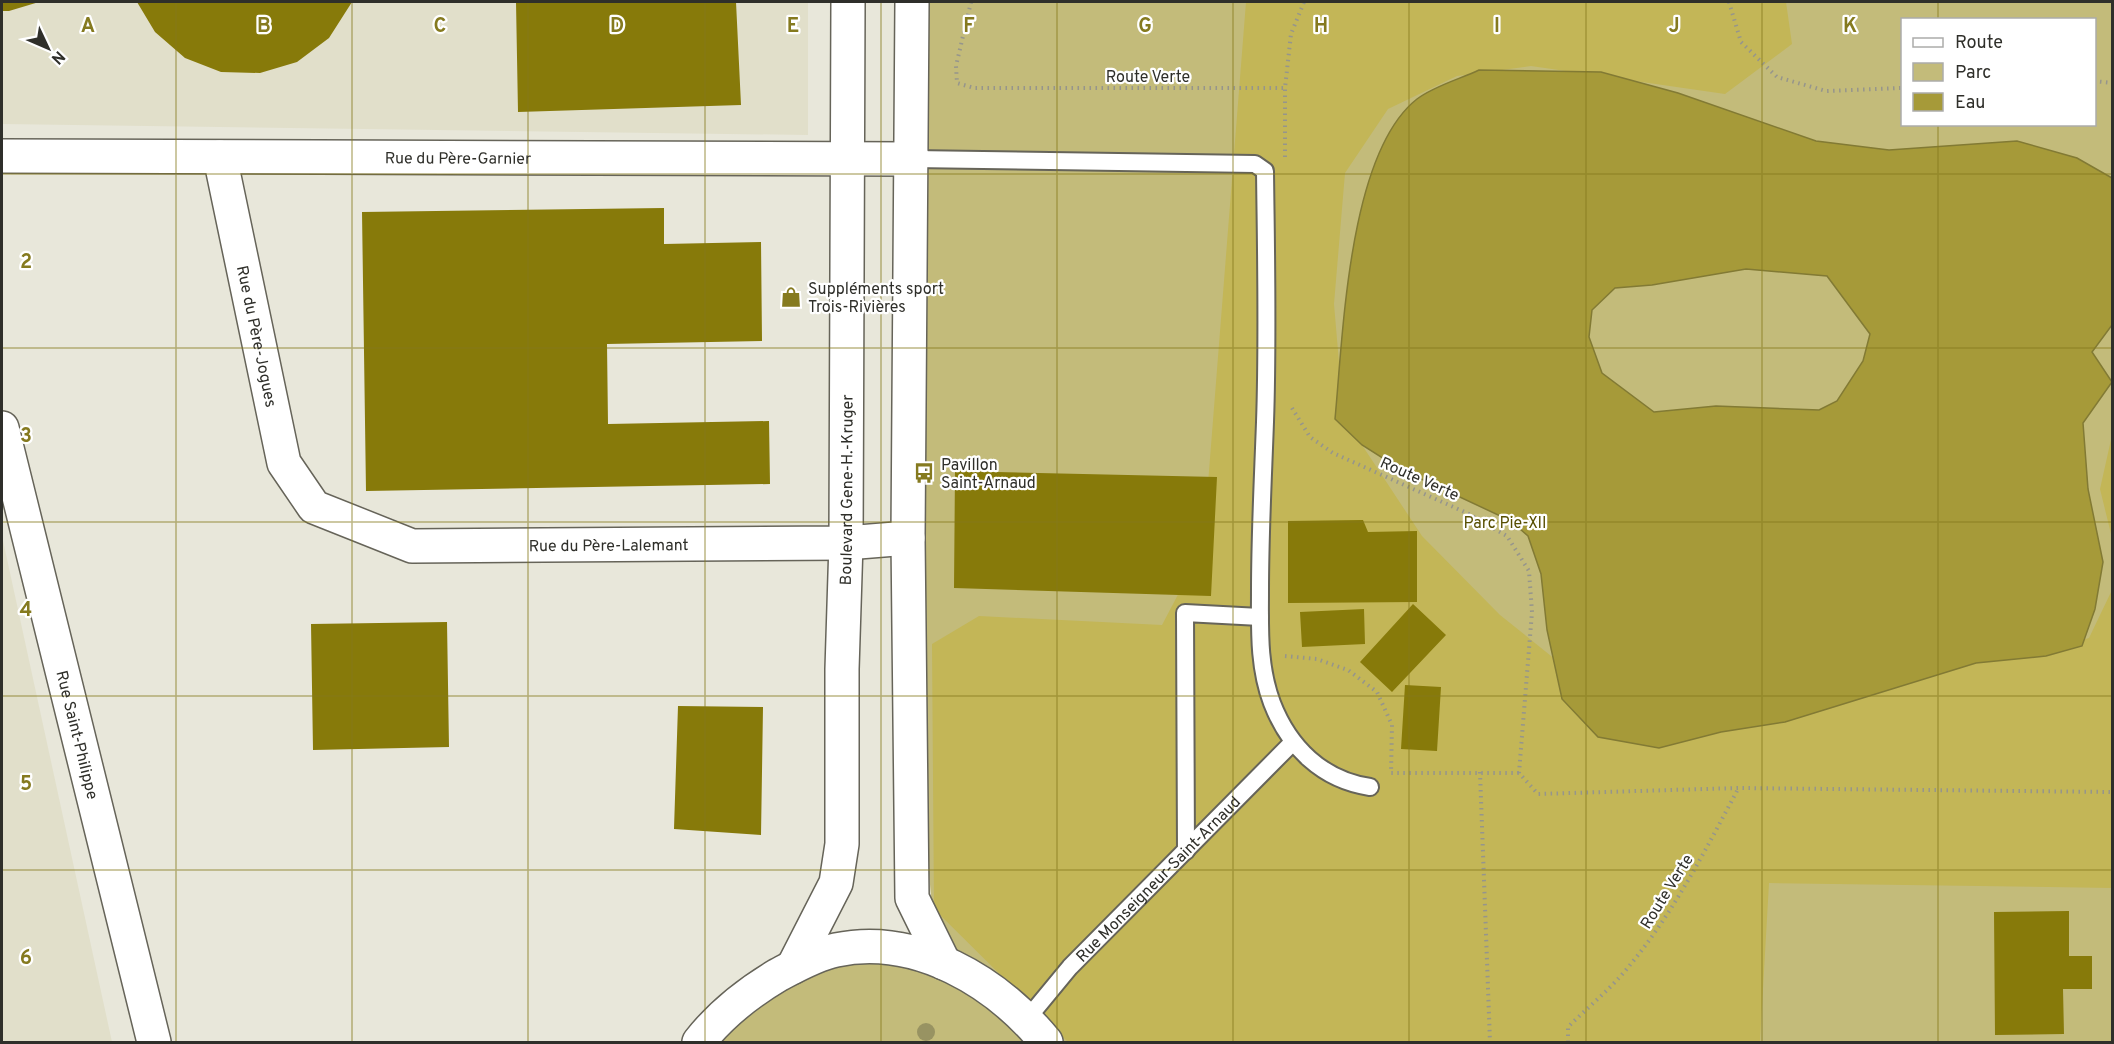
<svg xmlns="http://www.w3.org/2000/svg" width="2114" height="1044" font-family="Overpass,sans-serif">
<rect width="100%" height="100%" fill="#e8e7da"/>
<path fill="#e1dfca" d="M 2,2 L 808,2 L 808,135 L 2,124 Z
M 2,536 L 112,1042 L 2,1042 Z"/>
<path fill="#c3bb7a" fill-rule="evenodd" d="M 898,2 L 2112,2 L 2112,1042 L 1055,1042 L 934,931 L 919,757 ZM 1902,20 L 2094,20 L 2094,124 L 1902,124 Z
M 834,953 L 951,968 L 1040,1042 L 700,1042 Z"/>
<path fill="#c3b657" d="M 1246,2 L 1786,2 L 1792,44 L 1725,94 L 1531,66 L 1457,76 L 1388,109 L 1345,173 L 1334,304 L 1344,421 L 1362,445 L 1422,536 L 1500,615 L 1576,676 L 2028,656 L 2089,638 L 2112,590 L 2112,888 L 1769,883 L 1760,1042 L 1068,1042 L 934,909 L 932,644 L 979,616 L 1162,625 L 1203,547 Z
M 2112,435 L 2112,538 L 2100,489 Z"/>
<path fill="#a69a39" stroke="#827a34" stroke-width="1.5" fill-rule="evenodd" d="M 1479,70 L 1601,72 L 1678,93 L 1816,141 L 1889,150 L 2017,141 L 2077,158 L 2112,178 L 2112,325 L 2092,352 L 2112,382 L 2083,423 L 2088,489 L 2103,562 L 2095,609 L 2082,646 L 2046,656 L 1976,663 L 1785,722 L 1721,732 L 1659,748 L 1598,737 L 1562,699 L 1547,630 L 1541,574 L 1528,536 L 1511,521 L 1400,469 L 1362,445 L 1335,419 C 1343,336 1348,153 1417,99 C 1434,86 1460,79 1479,70 ZM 1746,269 L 1827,276 L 1870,334 L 1863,361 L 1837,401 L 1819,410 L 1716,406 L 1654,412 L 1602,373 L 1589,337 L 1592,310 L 1615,288 L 1652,285 Z"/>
<path fill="#877a0a" d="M 2,2 L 39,2 L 9,11 L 2,11 Z
M 137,2 L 352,2 L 329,38 L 297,62 L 260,73 L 221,72 L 185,58 L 155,32 Z
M 516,2 L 736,2 L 741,105 L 518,112 Z
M 664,208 L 664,244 L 761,242 L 762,341 L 607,344 L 608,424 L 769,421 L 770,484 L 366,491 L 362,212 Z
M 955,471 L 1217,477 L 1211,596 L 954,588 Z
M 1363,520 L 1368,532 L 1417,531 L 1417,602 L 1288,603 L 1288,521 Z
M 1413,604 L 1446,635 L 1392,692 L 1360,662 Z
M 1364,609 L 1365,644 L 1302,647 L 1300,612 Z
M 447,622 L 449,747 L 313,750 L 311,624 Z
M 1405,685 L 1441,687 L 1437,751 L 1401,749 Z
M 678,706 L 763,707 L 761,835 L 674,829 Z
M 2069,911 L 2069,956 L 2092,956 L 2092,989 L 2063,989 L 2064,1034 L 1995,1035 L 1994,912 Z"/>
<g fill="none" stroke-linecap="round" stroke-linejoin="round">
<g stroke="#666459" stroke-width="20">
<g id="service">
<path d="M 913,159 L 1255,164 L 1265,171 C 1266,255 1268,338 1265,422 C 1263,478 1260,534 1260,590 C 1260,628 1258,666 1272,703 C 1289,747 1322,780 1370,787"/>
<path d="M 1186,851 L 1185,613 L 1260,617"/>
<path id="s1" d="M 1027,1019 L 1070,967 L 1293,742"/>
</g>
</g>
<g stroke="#666459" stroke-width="36">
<g id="minor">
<path id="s2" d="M 2,156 L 913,159"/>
<path id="s3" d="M 220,157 L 284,463 L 314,507 L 412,546 L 846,543 L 908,538"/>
<path id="s4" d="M 2,428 L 154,1042"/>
</g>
</g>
<g stroke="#666459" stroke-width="36">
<g id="primary">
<path d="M 912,2 L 908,538 L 912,898 L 944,963"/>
<path id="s5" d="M 793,967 L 836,883 L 842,844 L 842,669 L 846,543 L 848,2"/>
<path d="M 699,1042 C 721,1014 746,994 778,975 C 795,966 816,954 836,950 C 917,933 997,982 1046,1042"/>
</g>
</g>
<path stroke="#96958c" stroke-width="4" stroke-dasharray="1.5 4.5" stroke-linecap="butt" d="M 971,2 L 956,66 L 957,83 L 974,88 L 1285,88
M 1729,2 L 1741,42 L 1777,77 L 1826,91 L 1902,88
M 2094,81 L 2112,83
M 1285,157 L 1285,88 L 1291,34 L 1304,2
M 1292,408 L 1310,437 L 1333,453 L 1469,514 L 1507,536 L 1529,571 L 1532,612 L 1519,773 L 1538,794 L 1739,788 L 2112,792
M 1285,656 L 1317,659 L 1348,670 L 1377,692 L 1392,725 L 1391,773 L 1519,773
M 1480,772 L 1490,1042
M 1568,1042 L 1568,1027 C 1588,1007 1612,988 1630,965 C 1674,912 1706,849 1738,789"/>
<use href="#service" stroke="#fff" stroke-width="16"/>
<use href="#minor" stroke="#fff" stroke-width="33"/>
<use href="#primary" stroke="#fff" stroke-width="33"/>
</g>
<circle fill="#989362" cx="926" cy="1032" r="9"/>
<path fill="none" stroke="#857a1f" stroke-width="1.5" stroke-opacity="0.55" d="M 176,2 L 176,1042M 352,2 L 352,1042M 528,2 L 528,1042M 705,2 L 705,1042M 881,2 L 881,1042M 1057,2 L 1057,1042M 1233,2 L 1233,1042M 1409,2 L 1409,1042M 1586,2 L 1586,1042M 1762,2 L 1762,1042M 1938,2 L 1938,20M 1938,124 L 1938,1042M 2,174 L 2112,174M 2,348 L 2112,348M 2,522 L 2112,522M 2,696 L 2112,696M 2,870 L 2112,870"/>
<defs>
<g id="shop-bare" transform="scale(1.62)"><path d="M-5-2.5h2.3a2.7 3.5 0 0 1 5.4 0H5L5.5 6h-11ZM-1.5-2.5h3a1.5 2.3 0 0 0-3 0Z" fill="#857a1f" stroke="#fff" stroke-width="2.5" paint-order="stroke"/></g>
<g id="bus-bare" transform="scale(1.62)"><path d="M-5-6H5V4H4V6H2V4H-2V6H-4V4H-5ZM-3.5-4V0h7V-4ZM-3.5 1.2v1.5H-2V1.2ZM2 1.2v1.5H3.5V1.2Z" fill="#857a1f" stroke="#fff" stroke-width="2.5" paint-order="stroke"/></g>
</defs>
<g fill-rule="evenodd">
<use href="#shop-bare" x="791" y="297"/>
<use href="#bus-bare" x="924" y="473"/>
</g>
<g text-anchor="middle" stroke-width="4.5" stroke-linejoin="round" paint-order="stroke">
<g font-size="16" fill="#2f2f2a" stroke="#fff">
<text x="1148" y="82">Route Verte</text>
<text dy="6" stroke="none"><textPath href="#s2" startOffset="456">Rue du Père-Garnier</textPath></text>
<text dy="6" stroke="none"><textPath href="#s3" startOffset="183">Rue du Père-Jogues</textPath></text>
<text transform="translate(1420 478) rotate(24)" y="6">Route Verte</text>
<text dy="6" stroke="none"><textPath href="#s5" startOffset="488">Boulevard Gene-H.-Kruger</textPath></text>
<text dy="6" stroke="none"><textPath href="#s3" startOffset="668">Rue du Père-Lalemant</textPath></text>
<text dy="6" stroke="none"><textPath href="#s4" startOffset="316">Rue Saint-Philippe</textPath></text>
<text dy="6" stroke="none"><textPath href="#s1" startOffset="192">Rue Monseigneur-Saint-Arnaud</textPath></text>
<text transform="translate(1666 891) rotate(-58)" y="6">Route Verte</text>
</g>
<g font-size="16" fill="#2f2f2a" stroke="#fff" text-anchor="start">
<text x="808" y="294">Suppléments sport<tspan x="808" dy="18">Trois-Rivières</tspan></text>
<text x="941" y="470">Pavillon<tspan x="941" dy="18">Saint-Arnaud</tspan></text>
</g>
<g font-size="16" fill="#574e00" stroke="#fff">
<text x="1505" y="528">Parc Pie-XII</text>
</g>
</g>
<g font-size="20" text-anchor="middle" font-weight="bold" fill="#857a1f" stroke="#fff" stroke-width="4.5" stroke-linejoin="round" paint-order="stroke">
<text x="88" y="32">A</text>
<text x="264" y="32">B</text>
<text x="440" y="32">C</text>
<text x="617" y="32">D</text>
<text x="793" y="32">E</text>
<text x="969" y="32">F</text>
<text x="1145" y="32">G</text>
<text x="1321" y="32">H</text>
<text x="1497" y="32">I</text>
<text x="1674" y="32">J</text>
<text x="1850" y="32">K</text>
<text x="26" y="268">2</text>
<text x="26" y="442">3</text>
<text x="26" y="616">4</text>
<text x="26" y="790">5</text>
<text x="26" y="964">6</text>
</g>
<rect width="2114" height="1044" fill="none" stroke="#2f2f2a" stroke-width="6"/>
<rect x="1901" y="18" width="195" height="108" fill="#ffffff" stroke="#acacaa" stroke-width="1.5"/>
<rect x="1913" y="38" width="30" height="9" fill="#ffffff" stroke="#acacaa" stroke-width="1.5"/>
<text x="1955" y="48" font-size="18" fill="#2f2f2a">Route</text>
<rect x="1913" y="63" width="30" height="18" fill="#c3bb7a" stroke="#acacaa" stroke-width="1.5"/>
<text x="1955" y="78" font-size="18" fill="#2f2f2a">Parc</text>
<rect x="1913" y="93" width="30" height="18" fill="#a69a39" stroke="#acacaa" stroke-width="1.5"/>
<text x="1955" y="108" font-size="18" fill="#2f2f2a">Eau</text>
<g transform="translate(48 48) rotate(134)" stroke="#ffffff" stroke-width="4.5" paint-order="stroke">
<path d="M0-4.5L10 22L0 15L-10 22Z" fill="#2f2f2a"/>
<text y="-9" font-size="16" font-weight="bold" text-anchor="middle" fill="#2f2f2a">N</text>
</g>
</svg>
